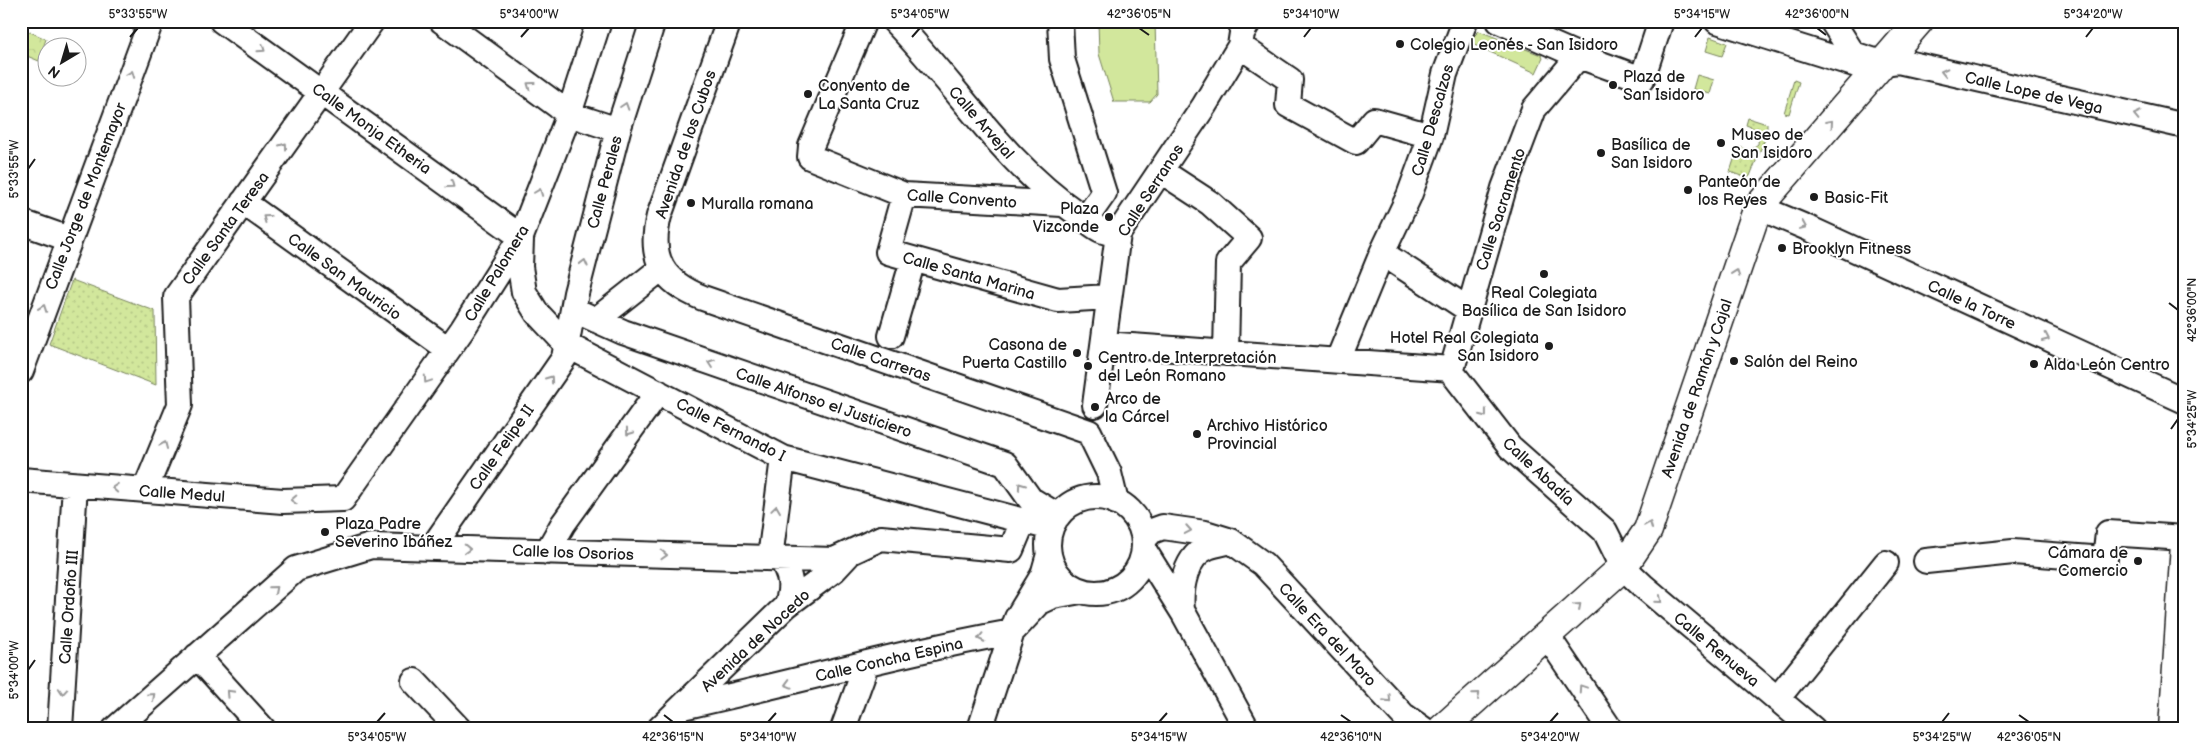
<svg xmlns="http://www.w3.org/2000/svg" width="2206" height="750" font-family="'Balsamiq Sans',sans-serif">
<defs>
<pattern id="grass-dots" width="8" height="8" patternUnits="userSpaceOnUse" patternTransform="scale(1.25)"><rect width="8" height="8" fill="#d2e79c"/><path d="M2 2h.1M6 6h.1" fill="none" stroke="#b4c686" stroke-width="1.8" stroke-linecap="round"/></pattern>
<pattern id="park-crowns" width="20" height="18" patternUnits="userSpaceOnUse" patternTransform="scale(1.25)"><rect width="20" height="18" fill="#d2e79c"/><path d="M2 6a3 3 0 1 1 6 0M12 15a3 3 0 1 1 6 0" fill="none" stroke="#b4c686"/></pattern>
</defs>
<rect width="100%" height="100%" fill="#fff"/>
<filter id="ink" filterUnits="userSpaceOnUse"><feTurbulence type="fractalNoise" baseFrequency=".02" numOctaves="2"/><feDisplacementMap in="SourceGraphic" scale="10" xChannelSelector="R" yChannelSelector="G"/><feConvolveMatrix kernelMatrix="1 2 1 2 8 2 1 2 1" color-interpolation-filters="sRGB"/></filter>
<g filter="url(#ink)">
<path fill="url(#grass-dots)" stroke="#77825c" d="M 1748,118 L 1767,124 L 1767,134 L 1750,176 L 1747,178 L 1730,172 L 1738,147 L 1750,150 L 1758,144 L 1759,133 L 1756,129 L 1746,125 Z
M 72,280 L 155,311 L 156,385 L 49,344 Z"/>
<path fill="url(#park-crowns)" stroke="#77825c" d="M 21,28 L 46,39 L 39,61 L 27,56 L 21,71 Z"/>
<path fill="#d2e79c" stroke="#77825c" d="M 1098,21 L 1155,21 L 1157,94 L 1150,102 L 1114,102 L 1099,54 Z
M 1479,31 L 1541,55 L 1543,58 L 1536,73 L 1468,42 Z
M 1710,37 L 1727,43 L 1722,56 L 1706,51 Z
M 1697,75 L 1714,80 L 1710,94 L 1693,89 Z
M 1794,80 L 1799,82 L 1789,114 L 1784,113 Z"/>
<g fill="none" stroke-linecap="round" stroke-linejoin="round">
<g stroke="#1c1c1c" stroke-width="28">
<path id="minor" d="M 222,21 L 521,237
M 442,21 L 569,114 L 618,130
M 729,21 L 659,216 C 648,259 663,282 703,298 L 1089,432 L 1109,473 L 1116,502
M 864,21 L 811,146 L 810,157 L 904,195 L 1062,204
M 894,21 C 957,85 1003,163 1078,214 C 1094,225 1097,232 1118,234
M 1060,21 L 1062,59 L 1104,193 L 1085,220
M 1499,21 L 1579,56
M 1661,21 L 1642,79 L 1579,56 L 1534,109 L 1504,188 L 1452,369 L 1454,375 L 1510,447 L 1605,531 L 1623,567 L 1643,586 L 1813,729
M 1717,21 L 1860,66 L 1898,61 L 2185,126
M 1832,21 L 1853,54 L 1872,60
M 1240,46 L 1290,80 L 1288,105 L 1356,142 L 1374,120 L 1431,136
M 1161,171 L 1210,203 L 1249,238 L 1228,263 L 1226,353
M 904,195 L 888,252 L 1058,300 L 1109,297
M 243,202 L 448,349
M 1758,207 L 1810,229 L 2185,401
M 21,222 L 69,239
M 521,239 L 520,267 L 524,292 L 537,313 L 567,345 L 783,458 L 1051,528
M 1382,253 L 1469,310
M 574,310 L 623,332 L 1005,464 L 1030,499 L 1058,516
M 596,320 L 662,268
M 891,336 L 913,260
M 1104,344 L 1452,369
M 1338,360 L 1382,253 L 1409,196 L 1431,136 L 1445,74 L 1465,21
M 21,371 L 151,21
M 1095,405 L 1118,234 L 1204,106 L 1240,46 L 1242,33 L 1249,21
M 21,480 L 283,501 L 343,499 L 462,330 L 521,237 L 569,114 L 599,21
M 145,490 L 180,405 L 176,297 L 372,21
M1048 545a48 48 0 1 1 96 0a48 48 0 1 1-96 0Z
M 1144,539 L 1152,531 L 1163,527 L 1205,533 L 1231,541 L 1263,564 L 1403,715 L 1423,729
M 432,548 L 564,358 L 576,293 L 618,130 L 653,21
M 1144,550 L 1184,614 L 1247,729
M 547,552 L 563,524 L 658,392
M 770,558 L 783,458
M 781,558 C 791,577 793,585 787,605
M 1926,561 L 2013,552 L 2105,559 L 2108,533 L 2185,538
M 1182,610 C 1180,589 1185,556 1208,547 C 1215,544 1224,543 1231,541
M 1546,634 L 1610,729
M 197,656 L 263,729
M 414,681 L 459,729
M 1777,699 L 1886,563
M 682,707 C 792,683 901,652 1012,632 L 1017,618 L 1043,575 L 1049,554
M 60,729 L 75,485
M 115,729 L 296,569 L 371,546 L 834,560 L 881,538 L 1011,550 L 1024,519
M 659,729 L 787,605 L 834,570 L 848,555
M 843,729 L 867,663
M 980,729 L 1012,632 L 1040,602 L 1053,596 L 1081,591"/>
</g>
<g stroke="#1c1c1c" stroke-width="31">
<path id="major" d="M 1442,729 L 1623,567 L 1648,530 L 1758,207 L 1919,21
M 2173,729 L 2185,544"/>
</g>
<use href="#minor" stroke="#fff" stroke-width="24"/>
<use href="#major" stroke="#fff" stroke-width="28"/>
</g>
<defs><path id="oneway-chevron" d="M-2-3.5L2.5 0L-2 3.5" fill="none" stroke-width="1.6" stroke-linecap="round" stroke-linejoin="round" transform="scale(1.25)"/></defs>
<g stroke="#999">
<use href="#oneway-chevron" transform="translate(262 49) rotate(35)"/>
<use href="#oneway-chevron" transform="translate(1944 72) rotate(-167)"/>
<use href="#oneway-chevron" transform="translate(131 74) rotate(-69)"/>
<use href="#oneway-chevron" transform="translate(530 85) rotate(-144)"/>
<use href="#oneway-chevron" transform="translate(625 106) rotate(-72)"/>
<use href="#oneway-chevron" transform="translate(2137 115) rotate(-167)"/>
<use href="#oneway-chevron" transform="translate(1830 123) rotate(-49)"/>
<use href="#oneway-chevron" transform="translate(284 146) rotate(-54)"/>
<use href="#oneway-chevron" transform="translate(451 185) rotate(36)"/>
<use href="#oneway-chevron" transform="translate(539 192) rotate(-69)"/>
<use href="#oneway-chevron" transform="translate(266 218) rotate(-144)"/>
<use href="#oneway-chevron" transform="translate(1803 226) rotate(23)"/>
<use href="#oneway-chevron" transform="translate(584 263) rotate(-76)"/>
<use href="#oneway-chevron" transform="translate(1736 273) rotate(-71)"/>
<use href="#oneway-chevron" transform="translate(43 308) rotate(-70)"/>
<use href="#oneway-chevron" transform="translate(2046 338) rotate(25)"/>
<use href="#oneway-chevron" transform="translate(711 363) rotate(-161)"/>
<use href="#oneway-chevron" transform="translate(550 379) rotate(-55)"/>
<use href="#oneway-chevron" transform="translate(427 380) rotate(124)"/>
<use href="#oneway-chevron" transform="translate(1484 414) rotate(52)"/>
<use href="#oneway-chevron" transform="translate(629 432) rotate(126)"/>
<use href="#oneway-chevron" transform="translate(164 445) rotate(-67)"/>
<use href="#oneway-chevron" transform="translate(1021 486) rotate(-125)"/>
<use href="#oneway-chevron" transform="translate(115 488) rotate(-176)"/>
<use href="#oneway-chevron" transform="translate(294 500) rotate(178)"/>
<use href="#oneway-chevron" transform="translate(776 509) rotate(-82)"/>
<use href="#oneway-chevron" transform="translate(1649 525) rotate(-68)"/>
<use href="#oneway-chevron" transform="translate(1188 530) rotate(10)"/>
<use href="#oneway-chevron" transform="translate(467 549) rotate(2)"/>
<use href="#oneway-chevron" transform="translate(664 555) rotate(2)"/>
<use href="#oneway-chevron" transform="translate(274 589) rotate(-41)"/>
<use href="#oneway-chevron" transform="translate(1659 600) rotate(40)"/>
<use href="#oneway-chevron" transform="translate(1578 606) rotate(-42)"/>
<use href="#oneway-chevron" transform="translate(981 638) rotate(168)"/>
<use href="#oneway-chevron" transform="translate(788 684) rotate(165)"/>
<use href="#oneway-chevron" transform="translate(1582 688) rotate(-124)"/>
<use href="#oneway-chevron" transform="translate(63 691) rotate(94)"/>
<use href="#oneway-chevron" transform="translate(230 693) rotate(-133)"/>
<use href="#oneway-chevron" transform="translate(1477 695) rotate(-41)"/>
<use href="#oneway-chevron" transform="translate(152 696) rotate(-42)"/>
<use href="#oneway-chevron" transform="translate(1388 699) rotate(47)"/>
</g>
</g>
<path fill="none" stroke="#1c1c1c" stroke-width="2" d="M 1139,28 L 1149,35M 1817,28 L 1826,35M 130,37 L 138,28M 521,37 L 529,28M 912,37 L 920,28M 1304,37 L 1311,28M 1695,37 L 1702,28M 2086,37 L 2093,28M 28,169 L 35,159M 2169,303 L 2178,310M 2171,429 L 2178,419M 28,670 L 35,660M 664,715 L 673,722M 1341,715 L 1351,722M 2019,715 L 2029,722M 377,722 L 385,713M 768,722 L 776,713M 1159,722 L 1167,713M 1550,722 L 1558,713M 1942,722 L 1949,713"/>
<g fill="#1c1c1c" stroke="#fff" stroke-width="2">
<circle cx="1400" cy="44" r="5"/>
<circle cx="1613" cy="85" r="5"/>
<circle cx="808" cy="94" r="5"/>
<circle cx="1721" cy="143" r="5"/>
<circle cx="1601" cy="153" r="5"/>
<circle cx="1688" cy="190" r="5"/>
<circle cx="1814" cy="197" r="5"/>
<circle cx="691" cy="203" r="5"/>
<circle cx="1109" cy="217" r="5"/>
<circle cx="1782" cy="248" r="5"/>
<circle cx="1544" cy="274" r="5"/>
<circle cx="1549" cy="346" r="5"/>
<circle cx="1077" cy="353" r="5"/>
<circle cx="1734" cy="361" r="5"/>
<circle cx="2034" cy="364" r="5"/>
<circle cx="1088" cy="366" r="5"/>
<circle cx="1095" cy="407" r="5"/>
<circle cx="1197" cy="434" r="5"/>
<circle cx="325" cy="532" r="5"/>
<circle cx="2138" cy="561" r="5"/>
</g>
<g text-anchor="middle" stroke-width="4" stroke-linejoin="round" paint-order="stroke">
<g font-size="16" fill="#1c1c1c" stroke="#fff" text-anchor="start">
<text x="1410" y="50">Colegio Leonés - San Isidoro</text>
<text x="1623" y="82">Plaza de<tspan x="1623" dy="18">San Isidoro</tspan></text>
<text x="818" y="91">Convento de<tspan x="818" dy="18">La Santa Cruz</tspan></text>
<text x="1731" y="140">Museo de<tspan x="1731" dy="18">San Isidoro</tspan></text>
<text x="1611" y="150">Basílica de<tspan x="1611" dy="18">San Isidoro</tspan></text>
<text x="1698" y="187">Panteón de<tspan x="1698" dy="18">los Reyes</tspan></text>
<text x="1824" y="203">Basic-Fit</text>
<text x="701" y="209">Muralla romana</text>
<text x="1099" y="214" text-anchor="end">Plaza<tspan x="1099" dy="18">Vizconde</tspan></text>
<text x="1792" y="254">Brooklyn Fitness</text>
<text x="1544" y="298" text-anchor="middle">Real Colegiata<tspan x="1544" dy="18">Basílica de San Isidoro</tspan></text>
<text x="1539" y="343" text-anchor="end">Hotel Real Colegiata<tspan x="1539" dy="18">San Isidoro</tspan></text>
<text x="1067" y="350" text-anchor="end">Casona de<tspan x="1067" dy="18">Puerta Castillo</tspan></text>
<text x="1098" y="363">Centro de Interpretación<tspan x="1098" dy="18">del León Romano</tspan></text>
<text x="1744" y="367">Salón del Reino</text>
<text x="2044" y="370">Alda León Centro</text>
<text x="1105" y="404">Arco de<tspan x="1105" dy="18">la Cárcel</tspan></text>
<text x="1207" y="431">Archivo Histórico<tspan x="1207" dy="18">Provincial</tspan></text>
<text x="335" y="529">Plaza Padre<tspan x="335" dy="18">Severino Ibáñez</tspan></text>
<text x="2128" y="558" text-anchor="end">Cámara de<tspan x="2128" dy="18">Comercio</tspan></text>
</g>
<g font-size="16" fill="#1c1c1c" stroke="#fff">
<text transform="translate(2034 92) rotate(13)" y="6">Calle Lope de Vega</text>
<text transform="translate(1432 120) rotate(-74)" y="6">Calle Descalzos</text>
<text transform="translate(982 122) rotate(49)" y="6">Calle Arvejal</text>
<text transform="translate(372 128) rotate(36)" y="6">Calle Monja Etheria</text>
<text transform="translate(685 144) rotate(-71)" y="6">Avenida de los Cubos</text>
<text transform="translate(604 182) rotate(-75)" y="6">Calle Perales</text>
<text transform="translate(1150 190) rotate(-57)" y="6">Calle Serranos</text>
<text transform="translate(85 196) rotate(-69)" y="6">Calle Jorge de Montemayor</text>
<text transform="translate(962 198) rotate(4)" y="6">Calle Convento</text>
<text transform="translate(1500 209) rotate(-72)" y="6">Calle Sacramento</text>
<text transform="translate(225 228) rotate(-54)" y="6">Calle Santa Teresa</text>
<text transform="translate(496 273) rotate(-59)" y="6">Calle Palomera</text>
<text transform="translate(969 275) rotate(16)" y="6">Calle Santa Marina</text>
<text transform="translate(345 276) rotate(36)" y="6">Calle San Mauricio</text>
<text transform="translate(1972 304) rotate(25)" y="6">Calle la Torre</text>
<text transform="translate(881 359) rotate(19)" y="6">Calle Carreras</text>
<text transform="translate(1696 388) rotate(-71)" y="6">Avenida de Ramón y Cajal</text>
<text transform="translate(824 402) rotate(19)" y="6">Calle Alfonso el Justiciero</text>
<text transform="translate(731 429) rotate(27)" y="6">Calle Fernando I</text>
<text transform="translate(501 447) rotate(-55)" y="6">Calle Felipe II</text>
<text transform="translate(1539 471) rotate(43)" y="6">Calle Abadía</text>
<text transform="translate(182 493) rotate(4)" y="6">Calle Medul</text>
<text transform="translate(573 552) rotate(2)" y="6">Calle los Osorios</text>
<text transform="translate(68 607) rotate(-86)" y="6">Calle Ordoño III</text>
<text transform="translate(1328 634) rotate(47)" y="6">Calle Era del Moro</text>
<text transform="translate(755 640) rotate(-43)" y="6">Avenida de Nocedo</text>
<text transform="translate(1717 649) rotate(40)" y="6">Calle Renueva</text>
<text transform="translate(889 659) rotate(-13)" y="6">Calle Concha Espina</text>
</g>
</g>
<rect width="2206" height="750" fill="none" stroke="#fff" stroke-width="55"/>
<g transform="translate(62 62) rotate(218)"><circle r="24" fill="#ffffff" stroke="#a4a4a4"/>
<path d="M0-4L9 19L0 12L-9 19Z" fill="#1c1c1c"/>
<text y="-8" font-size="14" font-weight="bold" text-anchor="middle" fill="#1c1c1c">N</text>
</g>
<rect x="28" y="28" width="2150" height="694" fill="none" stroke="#1c1c1c" stroke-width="2"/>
<g font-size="12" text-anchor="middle" fill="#1c1c1c">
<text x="138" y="18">5°33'55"W</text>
<text x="529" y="18">5°34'00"W</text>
<text x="920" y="18">5°34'05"W</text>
<text x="1139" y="18">42°36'05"N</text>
<text x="1311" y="18">5°34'10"W</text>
<text x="1702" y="18">5°34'15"W</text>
<text x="1817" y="18">42°36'00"N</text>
<text x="2093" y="18">5°34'20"W</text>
<text transform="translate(14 169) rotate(-90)" y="4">5°33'55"W</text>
<text transform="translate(2192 310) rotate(-90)" y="4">42°36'00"N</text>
<text transform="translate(2192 419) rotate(-90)" y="4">5°34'25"W</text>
<text transform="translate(14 670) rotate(-90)" y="4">5°34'00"W</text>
<text x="377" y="741">5°34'05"W</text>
<text x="673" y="741">42°36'15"N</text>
<text x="768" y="741">5°34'10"W</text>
<text x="1159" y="741">5°34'15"W</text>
<text x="1351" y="741">42°36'10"N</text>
<text x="1550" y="741">5°34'20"W</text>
<text x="1942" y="741">5°34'25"W</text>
<text x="2029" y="741">42°36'05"N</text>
</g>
</svg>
